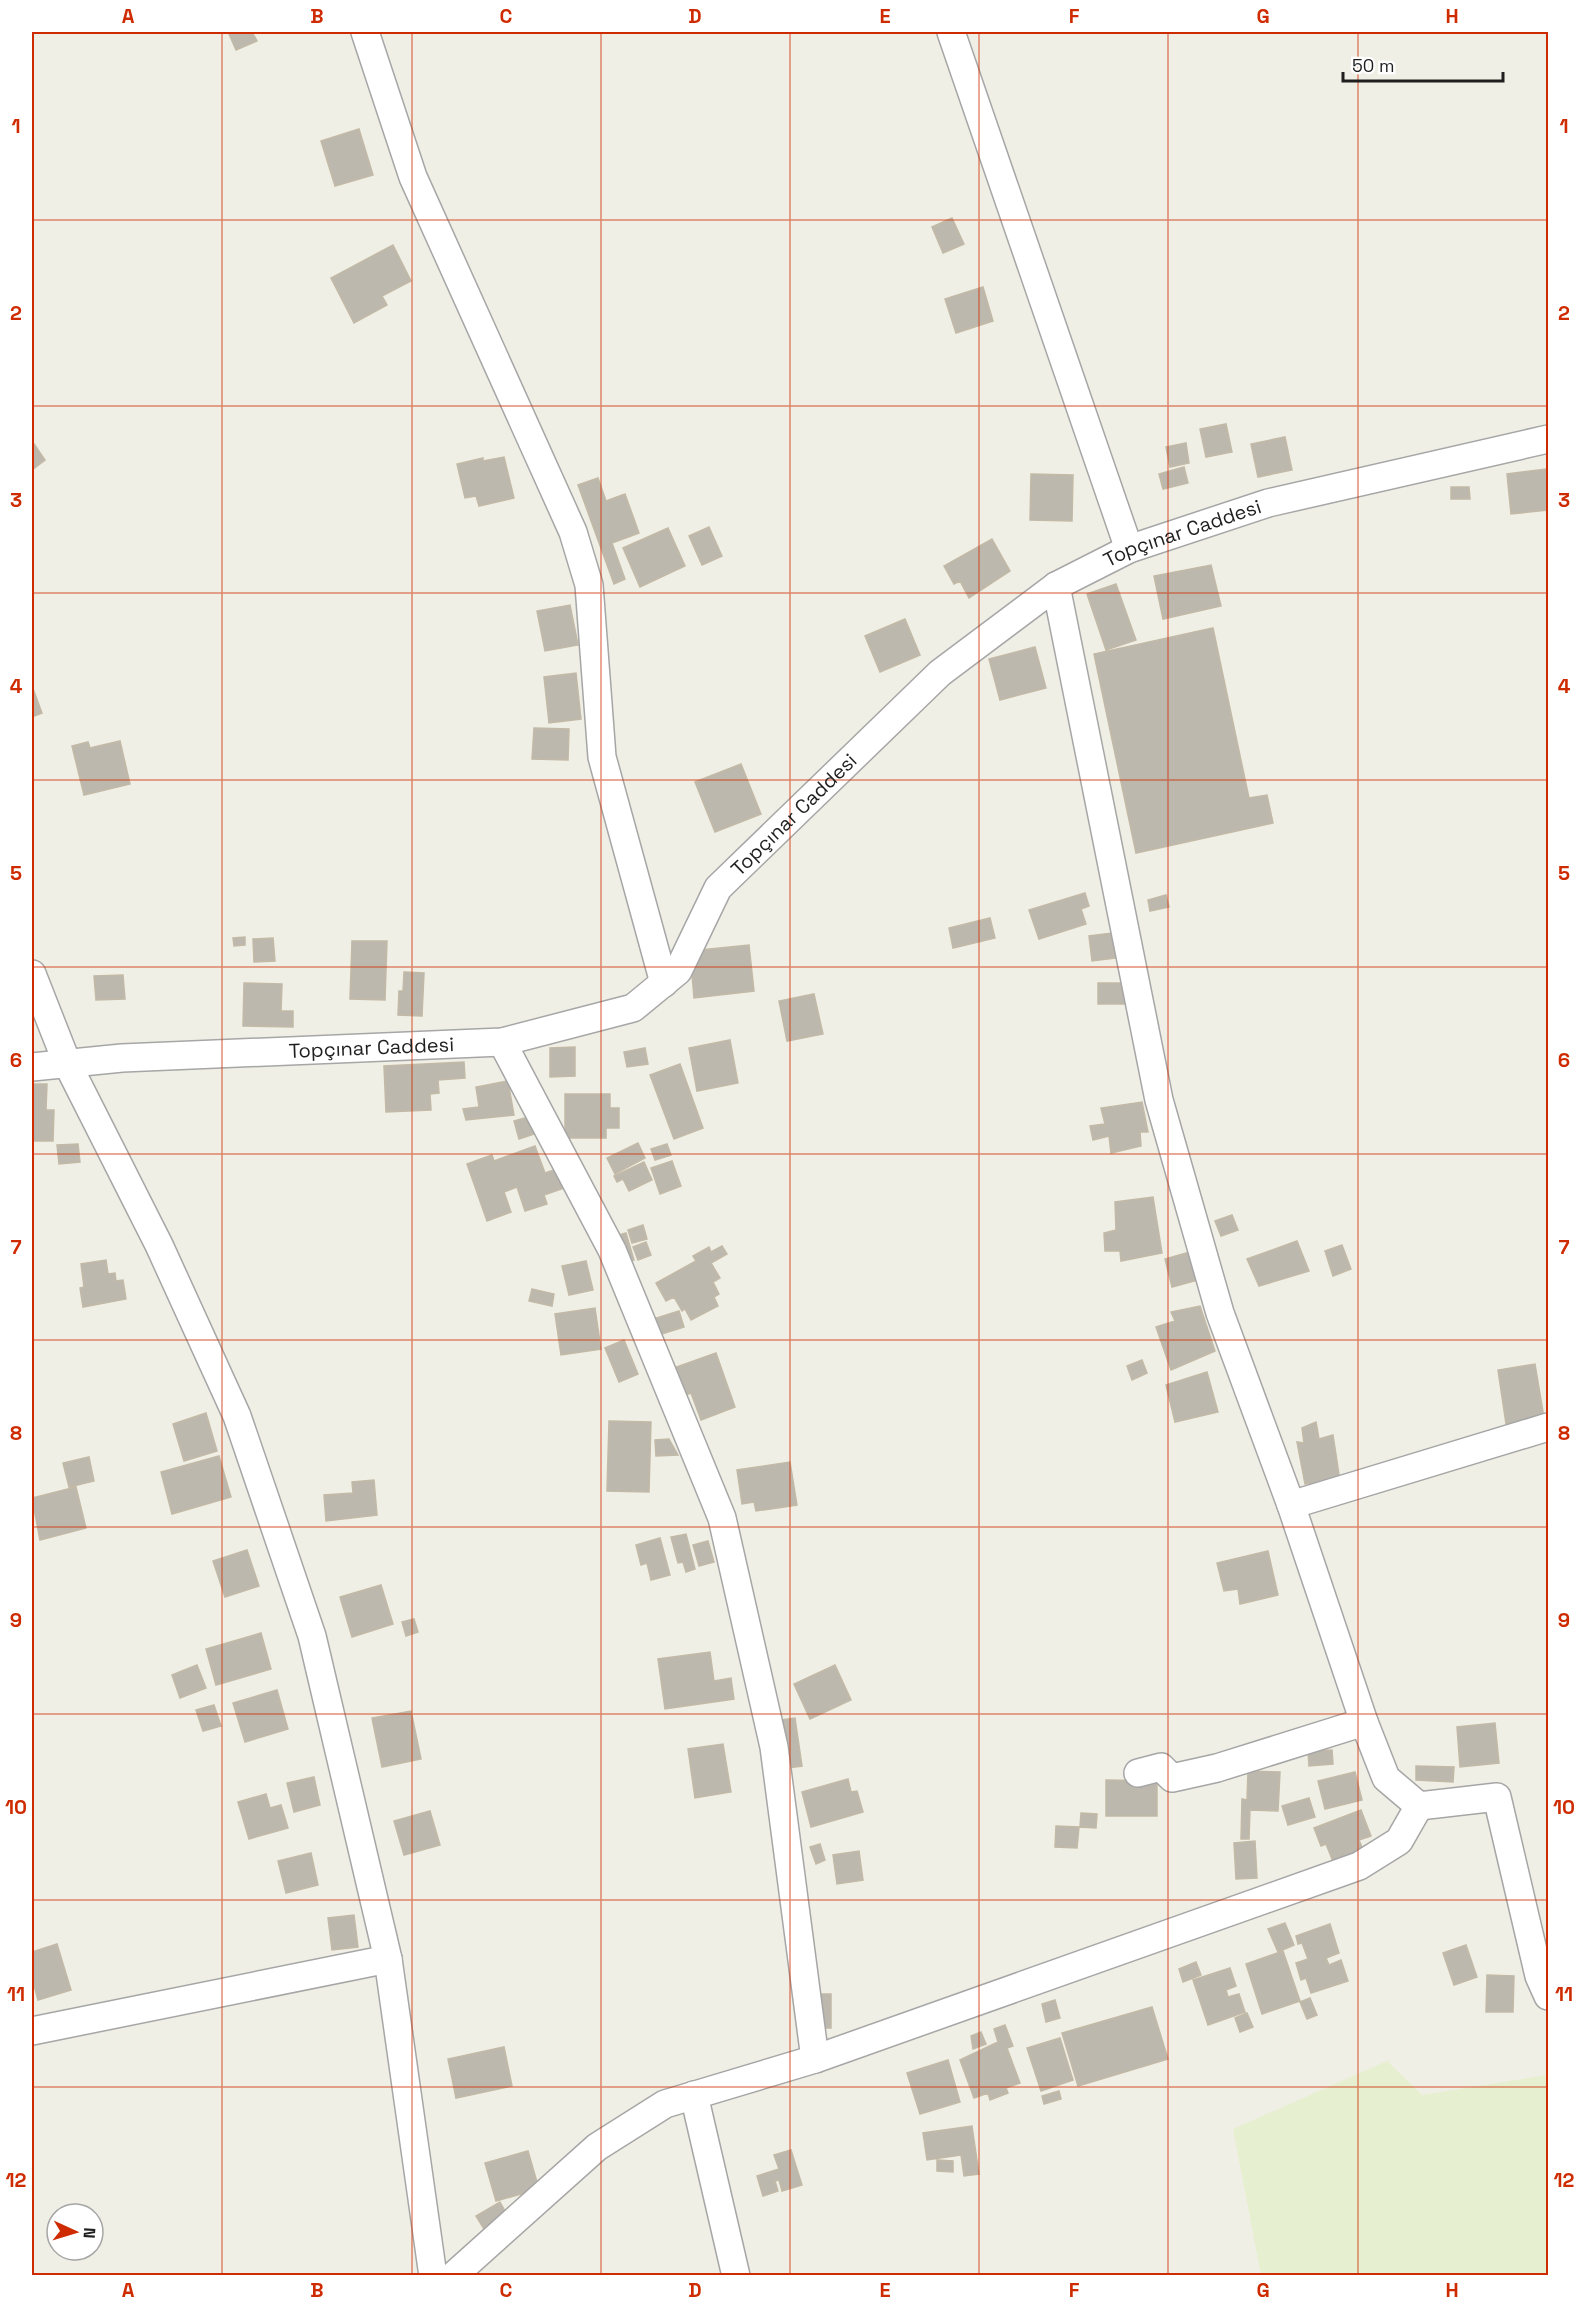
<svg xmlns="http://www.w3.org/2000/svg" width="1580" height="2307" font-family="'Space Grotesk',sans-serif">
<rect width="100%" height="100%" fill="#f0efe5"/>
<path fill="#e6efcf" d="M 1387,2061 L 1422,2095 L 1548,2075 L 1548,2275 L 1261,2275 L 1233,2129 Z"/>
<path fill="#bdb8ae" stroke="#c2b9a6" stroke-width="1.5" d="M 235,32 L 252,32 L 257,41 L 236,50 L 229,34 Z
M 359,129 L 373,175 L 335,186 L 321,141 Z
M 952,218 L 964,244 L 943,253 L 932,227 Z
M 393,245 L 411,281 L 382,296 L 387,305 L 354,323 L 331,278 Z
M 983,287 L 993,321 L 956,333 L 945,299 Z
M 1226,424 L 1232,452 L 1206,457 L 1200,429 Z
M 1285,437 L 1292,470 L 1258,477 L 1251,444 Z
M 32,441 L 45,460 L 32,470 Z
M 1186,443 L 1189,463 L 1170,467 L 1166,447 Z
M 504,457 L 514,498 L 479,506 L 476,496 L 465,498 L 457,464 L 483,458 L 483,461 Z
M 1184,467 L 1188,483 L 1163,489 L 1159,474 Z
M 1546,469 L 1548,510 L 1511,514 L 1507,474 Z
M 1031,474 L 1073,475 L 1072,521 L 1030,520 Z
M 598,478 L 606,501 L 625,494 L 639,533 L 612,543 L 625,579 L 614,584 L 578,485 Z
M 1451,487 L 1469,487 L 1470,499 L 1451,499 Z
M 709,527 L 722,556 L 702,565 L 689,536 Z
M 668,528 L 685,566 L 640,587 L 623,548 Z
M 992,539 L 1010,571 L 969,598 L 960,581 L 954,584 L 944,566 Z
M 1211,565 L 1221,606 L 1163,619 L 1154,576 Z
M 1116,584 L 1136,640 L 1106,650 L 1087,594 Z
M 570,605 L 578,645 L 545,651 L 537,611 Z
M 905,619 L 920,655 L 880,672 L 865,636 Z
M 1213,628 L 1249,798 L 1267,795 L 1273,823 L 1136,853 L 1094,654 Z
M 1035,647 L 1046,688 L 1000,700 L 989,659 Z
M 576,673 L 581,719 L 549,723 L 544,677 Z
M 32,686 L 42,713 L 32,717 Z
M 534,728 L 569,729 L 568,760 L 532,759 Z
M 120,741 L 130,784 L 84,795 L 72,746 L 88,742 L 90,748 Z
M 741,764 L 761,814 L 715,832 L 695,782 Z
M 1085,893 L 1089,906 L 1081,909 L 1086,924 L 1039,939 L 1029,910 Z
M 1166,895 L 1169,907 L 1150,911 L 1148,900 Z
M 990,918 L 995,938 L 953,948 L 949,928 Z
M 1112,933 L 1115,958 L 1092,961 L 1089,936 Z
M 245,937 L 245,945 L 234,946 L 233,938 Z
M 273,938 L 275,961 L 254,962 L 253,939 Z
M 352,941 L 387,941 L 385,1000 L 350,999 Z
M 749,945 L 754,991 L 694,998 L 690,951 Z
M 404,972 L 424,973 L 422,1016 L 398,1015 L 399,991 L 403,991 Z
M 123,975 L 125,999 L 96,1000 L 94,976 Z
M 244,983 L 282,984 L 281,1011 L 293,1011 L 293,1027 L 243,1026 Z
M 1098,983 L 1127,983 L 1127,1004 L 1098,1004 Z
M 814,994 L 823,1034 L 787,1041 L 779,1001 Z
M 730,1040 L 738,1083 L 697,1091 L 689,1048 Z
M 575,1047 L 575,1076 L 550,1077 L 550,1048 Z
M 645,1048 L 648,1064 L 627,1067 L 624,1052 Z
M 464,1062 L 465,1078 L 438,1080 L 439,1093 L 430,1094 L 431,1110 L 386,1112 L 384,1066 Z
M 680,1064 L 703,1128 L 674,1139 L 650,1075 Z
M 508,1081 L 514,1115 L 466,1120 L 463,1109 L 479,1107 L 476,1087 Z
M 32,1084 L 47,1084 L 46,1110 L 54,1110 L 53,1141 L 32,1141 Z
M 565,1094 L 610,1094 L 610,1108 L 619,1108 L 619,1128 L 606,1128 L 606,1138 L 565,1138 Z
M 1142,1102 L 1148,1132 L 1140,1132 L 1141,1146 L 1111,1153 L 1109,1136 L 1093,1140 L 1090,1126 L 1105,1124 L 1101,1108 Z
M 532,1116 L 537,1133 L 519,1139 L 514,1121 Z
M 638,1143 L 645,1158 L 615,1174 L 607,1158 Z
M 78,1144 L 80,1162 L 59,1164 L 57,1145 Z
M 667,1144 L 671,1155 L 655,1160 L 651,1149 Z
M 535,1146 L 545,1173 L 557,1169 L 564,1188 L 544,1195 L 547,1204 L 525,1211 L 517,1187 L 504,1192 L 511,1212 L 487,1221 L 467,1164 L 492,1155 L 494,1161 Z
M 672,1161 L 681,1186 L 660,1194 L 651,1168 Z
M 644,1162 L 652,1180 L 629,1191 L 623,1179 L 617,1182 L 614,1176 Z
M 1153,1197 L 1162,1253 L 1121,1261 L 1120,1251 L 1105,1251 L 1104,1233 L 1116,1230 L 1115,1202 Z
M 1232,1215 L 1238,1230 L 1221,1236 L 1215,1221 Z
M 643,1225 L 647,1239 L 632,1243 L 628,1230 Z
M 626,1233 L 634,1260 L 620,1265 L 612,1237 Z
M 1297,1241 L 1309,1271 L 1259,1286 L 1247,1259 Z
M 646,1242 L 651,1255 L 638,1260 L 633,1247 Z
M 1342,1245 L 1351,1269 L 1333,1276 L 1325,1251 Z
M 722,1246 L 727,1254 L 711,1263 L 720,1278 L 713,1282 L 719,1294 L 714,1297 L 718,1306 L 691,1320 L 685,1309 L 682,1311 L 674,1297 L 666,1301 L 656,1283 L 696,1261 L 693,1256 L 709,1247 L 711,1252 Z
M 1190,1252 L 1198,1280 L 1172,1287 L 1165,1259 Z
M 106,1260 L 108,1274 L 115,1273 L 116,1281 L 123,1280 L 126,1299 L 83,1307 L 80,1288 L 84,1287 L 81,1264 Z
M 586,1261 L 593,1290 L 569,1295 L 562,1266 Z
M 532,1289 L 554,1294 L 552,1306 L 529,1301 Z
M 1200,1306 L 1215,1351 L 1171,1370 L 1156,1327 L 1175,1321 L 1171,1312 Z
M 595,1308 L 601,1349 L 561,1355 L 555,1314 Z
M 679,1311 L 684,1327 L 652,1337 L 647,1321 Z
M 624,1340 L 638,1374 L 619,1382 L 605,1348 Z
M 716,1353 L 735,1407 L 701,1420 L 691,1393 L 680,1397 L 671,1369 Z
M 1142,1360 L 1147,1373 L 1132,1380 L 1127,1366 Z
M 1535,1364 L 1544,1418 L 1506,1424 L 1498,1370 Z
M 1207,1372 L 1218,1412 L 1175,1422 L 1166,1385 Z
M 206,1413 L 217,1451 L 184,1461 L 173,1424 Z
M 609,1421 L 651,1422 L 649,1492 L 607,1491 Z
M 1316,1422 L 1319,1439 L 1333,1435 L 1340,1481 L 1305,1484 L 1297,1442 L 1304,1443 L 1302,1428 Z
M 669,1439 L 678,1455 L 656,1456 L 655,1440 Z
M 219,1456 L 231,1497 L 172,1514 L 161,1472 Z
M 89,1457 L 94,1481 L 69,1487 L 63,1463 Z
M 790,1462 L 797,1505 L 756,1511 L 754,1502 L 742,1504 L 737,1470 Z
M 374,1480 L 377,1515 L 326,1521 L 324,1495 L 353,1493 L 352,1482 Z
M 76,1487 L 86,1528 L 40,1540 L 32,1498 Z
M 686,1534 L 695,1569 L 686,1572 L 683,1562 L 678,1563 L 671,1537 Z
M 660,1538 L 670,1575 L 651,1580 L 647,1563 L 641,1565 L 636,1545 Z
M 708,1541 L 714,1562 L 699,1566 L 693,1545 Z
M 247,1550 L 259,1586 L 225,1597 L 213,1561 Z
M 1268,1551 L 1278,1595 L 1240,1604 L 1238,1589 L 1224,1591 L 1217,1563 Z
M 381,1585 L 393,1624 L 352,1637 L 340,1597 Z
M 414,1619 L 418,1632 L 406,1636 L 402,1622 Z
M 261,1633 L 271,1669 L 216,1685 L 206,1649 Z
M 710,1652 L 714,1681 L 731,1678 L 734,1699 L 665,1709 L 658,1659 Z
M 197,1665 L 206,1688 L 180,1698 L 172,1675 Z
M 835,1665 L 851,1700 L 810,1719 L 794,1684 Z
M 277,1690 L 288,1729 L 245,1742 L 233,1703 Z
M 214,1705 L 221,1726 L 203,1731 L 196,1710 Z
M 411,1711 L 421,1759 L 382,1767 L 372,1718 Z
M 795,1718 L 802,1766 L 788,1768 L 781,1720 Z
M 1495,1723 L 1499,1763 L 1460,1767 L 1457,1727 Z
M 723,1744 L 731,1792 L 695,1798 L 688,1749 Z
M 1332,1750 L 1333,1764 L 1309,1766 L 1308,1751 Z
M 1416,1766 L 1454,1767 L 1453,1782 L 1416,1780 Z
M 1248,1771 L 1280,1772 L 1278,1811 L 1250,1810 L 1249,1839 L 1241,1839 L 1242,1799 L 1247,1800 Z
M 1355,1772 L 1362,1800 L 1325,1809 L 1318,1781 Z
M 314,1777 L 320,1805 L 294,1812 L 287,1783 Z
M 848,1779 L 851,1792 L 857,1791 L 863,1812 L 811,1827 L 802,1792 Z
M 1106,1780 L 1157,1781 L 1157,1816 L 1106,1816 Z
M 266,1794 L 270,1808 L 281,1805 L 288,1828 L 249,1839 L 238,1802 Z
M 1309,1798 L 1315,1817 L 1288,1825 L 1282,1806 Z
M 1361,1810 L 1371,1836 L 1359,1840 L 1364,1852 L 1334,1864 L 1326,1844 L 1321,1846 L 1314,1828 Z
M 430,1811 L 440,1845 L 404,1855 L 394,1821 Z
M 1081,1813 L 1097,1814 L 1096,1828 L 1080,1827 Z
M 1056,1826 L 1079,1827 L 1077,1848 L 1055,1847 Z
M 1255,1841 L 1257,1878 L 1236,1879 L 1234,1843 Z
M 820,1844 L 825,1860 L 816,1864 L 810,1847 Z
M 859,1851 L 863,1880 L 837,1884 L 833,1855 Z
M 311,1853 L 318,1885 L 286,1893 L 278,1861 Z
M 354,1915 L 358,1947 L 332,1950 L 328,1918 Z
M 1285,1923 L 1294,1945 L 1278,1952 L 1268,1929 Z
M 1330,1924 L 1339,1953 L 1326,1958 L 1329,1965 L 1341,1960 L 1348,1981 L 1311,1993 L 1306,1978 L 1301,1980 L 1296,1963 L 1308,1959 L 1302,1943 L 1298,1944 L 1296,1936 Z
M 57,1944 L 71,1990 L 38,2000 L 32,1978 L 32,1952 Z
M 1466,1945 L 1477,1977 L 1454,1985 L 1443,1953 Z
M 1283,1951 L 1300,2001 L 1262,2014 L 1246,1964 Z
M 1196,1962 L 1201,1975 L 1183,1982 L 1179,1969 Z
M 1230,1968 L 1236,1986 L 1226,1990 L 1228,1997 L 1239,1994 L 1245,2012 L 1208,2025 L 1193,1980 Z
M 1487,1975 L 1514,1976 L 1513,2012 L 1486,2012 Z
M 819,1994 L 831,1994 L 831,2028 L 818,2028 Z
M 1310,1998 L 1317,2015 L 1307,2019 L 1300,2002 Z
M 1055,2000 L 1060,2018 L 1046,2022 L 1042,2004 Z
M 1152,2007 L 1168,2059 L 1078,2086 L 1062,2033 Z
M 1247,2013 L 1253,2027 L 1240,2032 L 1235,2018 Z
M 1005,2025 L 1013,2046 L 1007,2048 L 1020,2083 L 1006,2088 L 1008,2093 L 990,2100 L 988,2093 L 974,2098 L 960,2060 L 998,2042 L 994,2029 Z
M 981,2032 L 986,2044 L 973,2049 L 971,2036 Z
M 1060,2038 L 1073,2080 L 1041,2091 L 1027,2048 Z
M 504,2047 L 512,2086 L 456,2098 L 448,2059 Z
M 948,2060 L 960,2102 L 920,2114 L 907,2073 Z
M 1059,2091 L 1061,2099 L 1044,2104 L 1042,2096 Z
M 972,2126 L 979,2174 L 964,2176 L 961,2155 L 927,2160 L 923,2133 Z
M 791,2150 L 802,2185 L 782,2191 L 779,2180 L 775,2181 L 778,2191 L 763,2196 L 757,2176 L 779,2169 L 774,2155 Z
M 528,2151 L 539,2189 L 496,2201 L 485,2163 Z
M 937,2160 L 953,2161 L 953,2172 L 937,2171 Z
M 500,2202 L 510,2220 L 487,2234 L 476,2216 Z"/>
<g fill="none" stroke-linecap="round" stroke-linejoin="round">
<g stroke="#a6a6a6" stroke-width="30">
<g id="minor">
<path d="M 365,32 L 413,177 L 573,532 L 589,585 L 602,757 L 664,983"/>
<path d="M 951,32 L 1129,549"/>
<path d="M 1056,586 L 1159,1100 L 1220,1313 L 1291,1505 L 1364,1722 L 1386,1778 L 1419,1806 L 1497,1797 L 1539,1976 L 1548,1996"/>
<path d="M 32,974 L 67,1063 L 159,1245 L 237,1416 L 312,1636 L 388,1959 L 433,2276"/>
<path d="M 502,1042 L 612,1250 L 722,1518 L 774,1747 L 815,2059"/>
<path id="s1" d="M 32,1067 L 122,1058 L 502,1042 L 633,1008 L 678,971 L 718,888 L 940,673 L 1056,586 L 1129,549 L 1268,503 L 1548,439"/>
<path d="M 1291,1505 L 1548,1427"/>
<path d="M 1138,1773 L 1161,1767 L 1172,1778 L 1217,1768 L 1364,1722"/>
<path d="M 32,2031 L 388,1959"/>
<path d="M 694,2095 L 736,2276"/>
<path d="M 453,2276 L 597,2147 L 665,2104 L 815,2059 L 1359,1866 L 1399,1841 L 1419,1806"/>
</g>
</g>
<use href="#minor" stroke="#fff" stroke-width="27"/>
</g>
<path fill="none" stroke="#ce2b00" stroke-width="1.5" stroke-opacity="0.55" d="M 222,32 L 222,2276M 412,32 L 412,2276M 601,32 L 601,2276M 790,32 L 790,2276M 979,32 L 979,2276M 1168,32 L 1168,2276M 1358,32 L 1358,2276M 32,220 L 1548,220M 32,406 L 1548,406M 32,593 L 1548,593M 32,780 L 1548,780M 32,967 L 1548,967M 32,1154 L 1548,1154M 32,1340 L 1548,1340M 32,1527 L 1548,1527M 32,1714 L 1548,1714M 32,1900 L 1548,1900M 32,2087 L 1548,2087"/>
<g text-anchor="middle" stroke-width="5" stroke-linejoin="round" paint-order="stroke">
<g font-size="20" fill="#1f1f1f" stroke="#fff">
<text dy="7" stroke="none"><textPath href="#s1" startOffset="1348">Topçınar Caddesi</textPath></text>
<text dy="7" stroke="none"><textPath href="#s1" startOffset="862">Topçınar Caddesi</textPath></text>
<text dy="7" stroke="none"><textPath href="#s1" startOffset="340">Topçınar Caddesi</textPath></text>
</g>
</g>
<rect width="1580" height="2307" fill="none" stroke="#ffffff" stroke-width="66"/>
<g transform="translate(75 2232) rotate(94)"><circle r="28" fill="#ffffff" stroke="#a5a5a5" stroke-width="1.5"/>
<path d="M0-4.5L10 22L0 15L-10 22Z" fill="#ce2b00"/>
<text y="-9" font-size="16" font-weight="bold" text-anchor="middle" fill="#1f1f1f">N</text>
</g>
<path d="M1343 72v9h160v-9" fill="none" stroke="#1f1f1f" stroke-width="3"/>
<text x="1352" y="72" font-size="18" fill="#1f1f1f" stroke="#ffffff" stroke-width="4.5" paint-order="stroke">50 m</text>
<rect x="33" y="33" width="1514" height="2241" fill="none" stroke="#ce2b00" stroke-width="2"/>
<g font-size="20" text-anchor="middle" font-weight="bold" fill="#ce2b00">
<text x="128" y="23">A</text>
<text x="317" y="23">B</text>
<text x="506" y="23">C</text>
<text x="695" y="23">D</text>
<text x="885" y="23">E</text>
<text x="1074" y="23">F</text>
<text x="1263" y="23">G</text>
<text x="1452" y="23">H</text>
<text x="16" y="133">1</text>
<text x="1564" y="133">1</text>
<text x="16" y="320">2</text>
<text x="1564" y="320">2</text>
<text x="16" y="507">3</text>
<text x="1564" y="507">3</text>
<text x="16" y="693">4</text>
<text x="1564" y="693">4</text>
<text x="16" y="880">5</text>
<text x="1564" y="880">5</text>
<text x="16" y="1067">6</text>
<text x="1564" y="1067">6</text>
<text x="16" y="1254">7</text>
<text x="1564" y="1254">7</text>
<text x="16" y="1440">8</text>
<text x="1564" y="1440">8</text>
<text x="16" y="1627">9</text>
<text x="1564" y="1627">9</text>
<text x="16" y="1814">10</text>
<text x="1564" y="1814">10</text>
<text x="16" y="2001">11</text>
<text x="1564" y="2001">11</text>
<text x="16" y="2187">12</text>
<text x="1564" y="2187">12</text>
<text x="128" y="2297">A</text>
<text x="317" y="2297">B</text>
<text x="506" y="2297">C</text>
<text x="695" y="2297">D</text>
<text x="885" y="2297">E</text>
<text x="1074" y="2297">F</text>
<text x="1263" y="2297">G</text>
<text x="1452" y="2297">H</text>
</g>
</svg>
